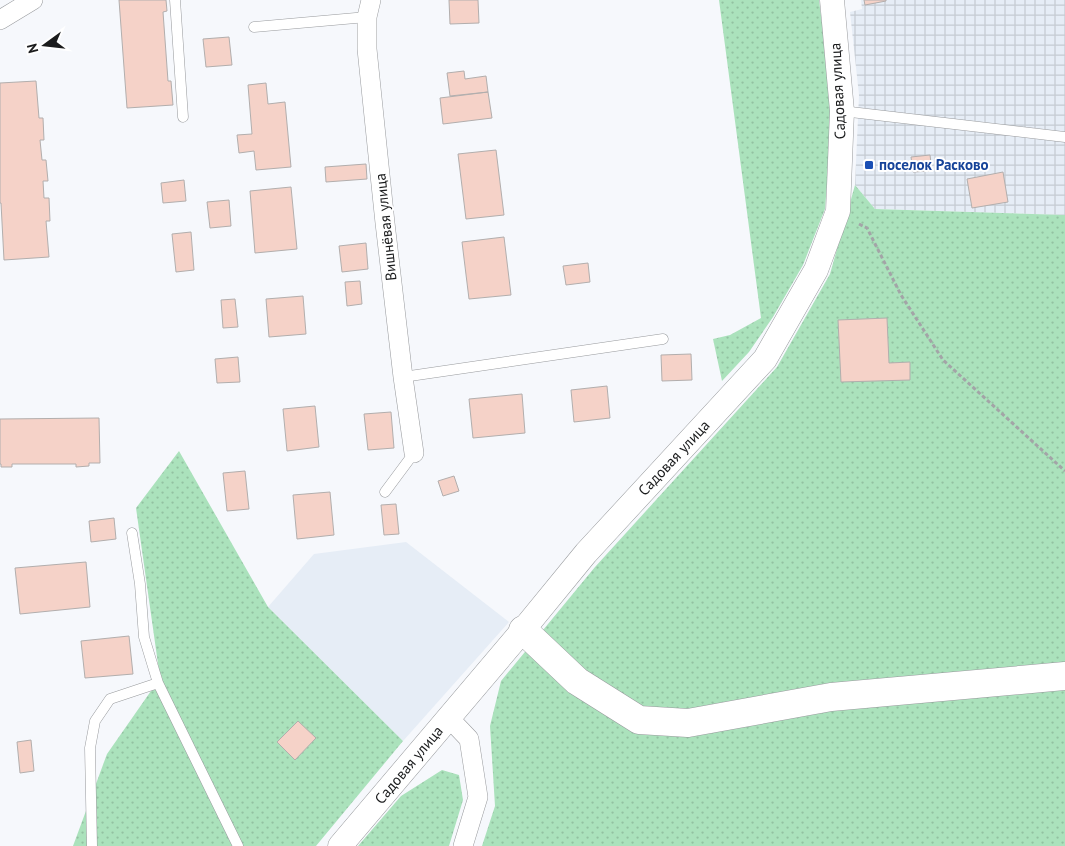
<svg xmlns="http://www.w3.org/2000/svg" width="1065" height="846" font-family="'PT Sans',sans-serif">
<defs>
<pattern id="industrial-grid" width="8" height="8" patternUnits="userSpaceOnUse" patternTransform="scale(1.25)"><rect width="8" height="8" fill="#e6edf6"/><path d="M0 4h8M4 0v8" fill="none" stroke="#c5cbd2"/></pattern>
<pattern id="grass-dots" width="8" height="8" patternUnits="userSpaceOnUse" patternTransform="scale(1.25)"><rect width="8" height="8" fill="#abe2bc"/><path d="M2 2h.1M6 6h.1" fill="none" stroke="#93c1a1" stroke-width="1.8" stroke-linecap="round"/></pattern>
</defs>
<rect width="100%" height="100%" fill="#f6f8fc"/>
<path fill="#e6edf6" d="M 406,542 L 509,622 L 403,741 L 268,607 L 314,554 Z"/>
<path fill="url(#industrial-grid)" d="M 861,0 L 1065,0 L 1065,215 L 875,209 L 855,185 L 859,95 L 850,12 L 862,9 Z"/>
<path fill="url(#grass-dots)" d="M 719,0 L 819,0 L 833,110 L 825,209 L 803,265 L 773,317 L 749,352 L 722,381 L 713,339 L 730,335 L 761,318 Z
M 855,185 L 875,209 L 1065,215 L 1065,846 L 482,846 L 495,806 L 490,726 L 501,681 L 595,567 L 777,367 L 830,274 Z
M 179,451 L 268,607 L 403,741 L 316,846 L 73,846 L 107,754 L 160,678 L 136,508 Z
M 442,770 L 459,775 L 463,800 L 449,846 L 358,846 L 401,796 Z"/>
<path fill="#f5d2c8" stroke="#b2aead" d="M 119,0 L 166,0 L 167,11 L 163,12 L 168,81 L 171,81 L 173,105 L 127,108 Z
M 449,0 L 478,0 L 479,23 L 450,24 Z
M 864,0 L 886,0 L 886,1 L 865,5 Z
M 229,37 L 232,65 L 206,67 L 203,39 Z
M 464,71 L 465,79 L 486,76 L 488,92 L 450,96 L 447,73 Z
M 36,81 L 39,118 L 43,118 L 44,140 L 40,140 L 42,160 L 46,160 L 48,181 L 43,181 L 44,198 L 49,198 L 50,221 L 46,221 L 49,257 L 4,260 L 1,203 L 0,203 L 0,83 Z
M 266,83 L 268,104 L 285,102 L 291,167 L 256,170 L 254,151 L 239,153 L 237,135 L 252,134 L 248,85 Z
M 488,92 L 492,118 L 443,124 L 440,98 Z
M 496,150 L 504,215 L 466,219 L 458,154 Z
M 930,155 L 932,171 L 913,172 L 911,157 Z
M 366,164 L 367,179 L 326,182 L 325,167 Z
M 1003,172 L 1008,202 L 972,208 L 967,179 Z
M 184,180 L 186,201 L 163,203 L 161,183 Z
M 291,187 L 297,249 L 255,253 L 250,191 Z
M 229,200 L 231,226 L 210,228 L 207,202 Z
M 191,232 L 194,270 L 176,272 L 172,234 Z
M 504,237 L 511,295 L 469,299 L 462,242 Z
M 366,243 L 368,269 L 342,272 L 339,246 Z
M 588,263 L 590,282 L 566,285 L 563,266 Z
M 360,281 L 362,304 L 347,306 L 345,282 Z
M 303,296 L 306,334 L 269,337 L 266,299 Z
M 235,299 L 238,327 L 223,328 L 221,300 Z
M 887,318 L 889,363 L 910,362 L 910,380 L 841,382 L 838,320 Z
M 691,354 L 692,380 L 662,381 L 661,355 Z
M 238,357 L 240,382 L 217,383 L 215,359 Z
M 607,386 L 610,418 L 574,422 L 571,390 Z
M 522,394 L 525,433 L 473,438 L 469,399 Z
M 315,406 L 319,447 L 287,451 L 283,409 Z
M 391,412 L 394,448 L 368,450 L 364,414 Z
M 99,418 L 100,463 L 89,463 L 89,466 L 76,467 L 76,464 L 12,464 L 12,467 L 1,467 L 1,464 L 0,464 L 0,419 Z
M 245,471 L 249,509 L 227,511 L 223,473 Z
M 454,476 L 459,491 L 443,496 L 438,481 Z
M 330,492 L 334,535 L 297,539 L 293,495 Z
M 396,504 L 399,534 L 384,535 L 381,505 Z
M 114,518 L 116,539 L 91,542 L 89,521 Z
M 86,562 L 90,607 L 20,614 L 15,568 Z
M 129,636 L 133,674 L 85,678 L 81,641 Z
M 298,721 L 316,738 L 295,760 L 277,742 Z
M 31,740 L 34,771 L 20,773 L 17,742 Z"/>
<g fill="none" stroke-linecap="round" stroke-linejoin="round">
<g stroke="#989a9d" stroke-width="11">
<path id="service" d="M 175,0 L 183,117
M 254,27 L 367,17
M 842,111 L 1065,137
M 403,377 L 663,339
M 385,492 L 414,453
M 158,683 L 238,846
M 92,846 L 90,748 L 95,721 L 110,699 L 158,683 L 144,637 L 140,584 L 132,533"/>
</g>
<g stroke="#989a9d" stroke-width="20">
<path id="minor" d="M 371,0 L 367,17 L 367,49 L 385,223 L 403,377 L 414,453
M 0,20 L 33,0
M 449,718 L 469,739 L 478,797 L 463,846"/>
</g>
<g stroke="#989a9d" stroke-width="25">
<path id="tertiary" d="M 340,846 L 523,630 L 586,553 L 765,359 L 816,270 L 838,211 L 842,111 L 832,0"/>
</g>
<g stroke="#989a9d" stroke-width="29">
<path id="secondary" d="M 523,630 L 577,681 L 639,720 L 688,723 L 831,697 L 1065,676"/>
</g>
<path stroke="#a3a4a7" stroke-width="3" stroke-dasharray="4 2.5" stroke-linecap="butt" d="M 859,224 L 867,228 L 901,295 L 943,360 L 1065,471"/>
<use href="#service" stroke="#fff" stroke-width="10"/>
<use href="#minor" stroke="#fff" stroke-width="19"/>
<use href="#tertiary" stroke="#fff" stroke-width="24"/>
<use href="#secondary" stroke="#fff" stroke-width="28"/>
</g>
<rect fill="#1a4fb4" stroke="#fff" stroke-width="2" x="864" y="160" width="10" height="10" rx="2.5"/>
<g text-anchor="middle" stroke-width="4" stroke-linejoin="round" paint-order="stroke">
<g font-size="15" fill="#1b1c1d" stroke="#fff">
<text transform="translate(838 91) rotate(-93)" y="5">Садовая улица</text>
<text transform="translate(386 227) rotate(-96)" y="5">Вишнёвая улица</text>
<text transform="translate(674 458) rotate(-47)" y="5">Садовая улица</text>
<text transform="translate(409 765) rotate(-50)" y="5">Садовая улица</text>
</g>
<g font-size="15" font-weight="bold" fill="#164399" stroke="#fff" text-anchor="start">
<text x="879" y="170">поселок Расково</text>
</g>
</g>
<g transform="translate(45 45) rotate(255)" stroke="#ffffff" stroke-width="4" paint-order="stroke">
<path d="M0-4L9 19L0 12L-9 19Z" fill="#1b1c1d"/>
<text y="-8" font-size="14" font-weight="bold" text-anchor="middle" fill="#1b1c1d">N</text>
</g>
</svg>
